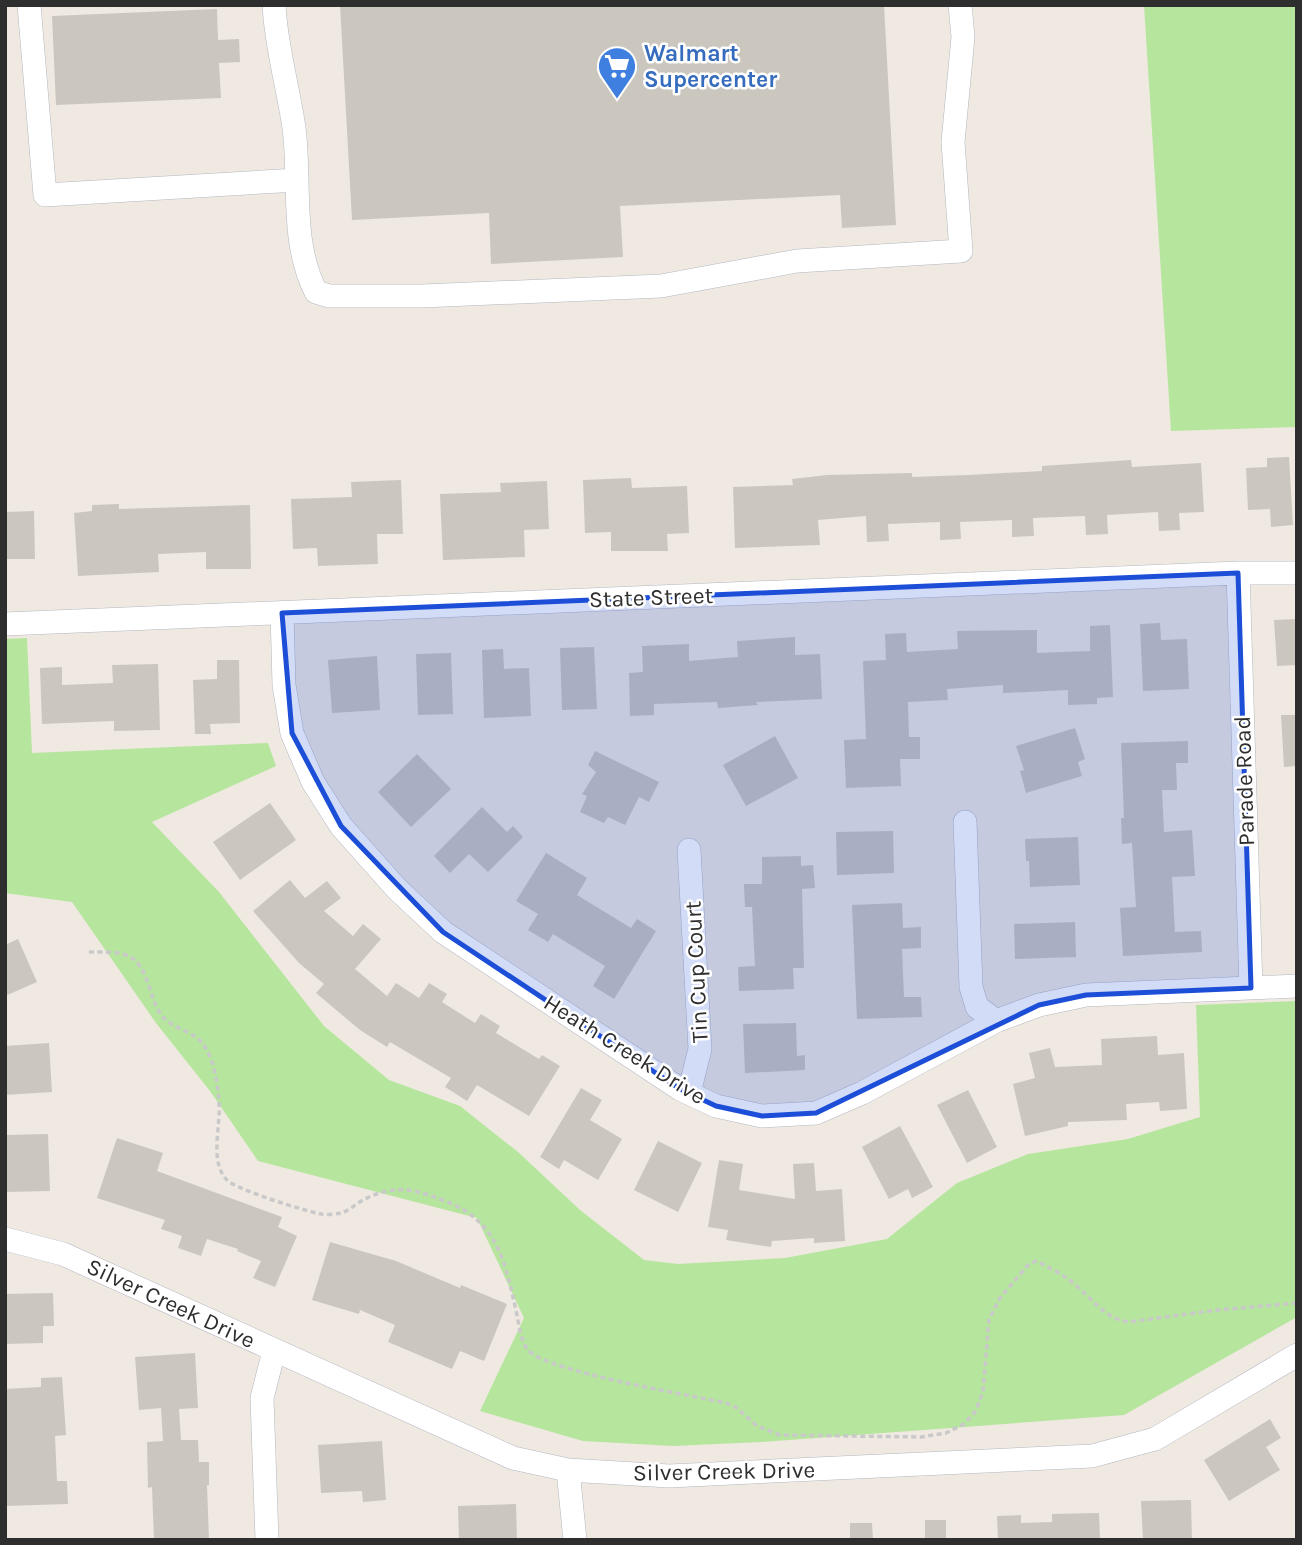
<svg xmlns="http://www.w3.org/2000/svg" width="1302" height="1545" font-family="Karla,sans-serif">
<rect width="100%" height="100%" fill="#efe9e1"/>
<path fill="#b6e59e" d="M 1144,5 L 1297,5 L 1297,427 L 1171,431 Z
M 27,638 L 32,753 L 268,743 L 276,766 L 152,822 L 219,892 L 324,1026 L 389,1080 L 460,1106 L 518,1152 L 580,1210 L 644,1260 L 678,1264 L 785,1258 L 887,1239 L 957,1183 L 1028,1154 L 1128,1139 L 1200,1117 L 1196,1005 L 1297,1001 L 1297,1317 L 1124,1415 L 761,1442 L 673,1446 L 583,1441 L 480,1411 L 524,1318 L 477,1218 L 258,1161 L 210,1091 L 156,1023 L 72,902 L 5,893 L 5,639 Z"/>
<path fill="#cbc7bf" d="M 340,5 L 884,5 L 896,225 L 842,228 L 840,195 L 620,206 L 623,257 L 491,264 L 489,213 L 352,220 Z
M 217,9 L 218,40 L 239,39 L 240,62 L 219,63 L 221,98 L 56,105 L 52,16 Z
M 1289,457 L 1293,525 L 1271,527 L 1270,509 L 1248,510 L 1246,468 L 1267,467 L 1267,458 Z
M 1131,460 L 1132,467 L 1201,463 L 1204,512 L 1179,513 L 1180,530 L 1159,531 L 1158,512 L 1107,515 L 1108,534 L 1086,535 L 1085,516 L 1033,518 L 1034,536 L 1012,537 L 1012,520 L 960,522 L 961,539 L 940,540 L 940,522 L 888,524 L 889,541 L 867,542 L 866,516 L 818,520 L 820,545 L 735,548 L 733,487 L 793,485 L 792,479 L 827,475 L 912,473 L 912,477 L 968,475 L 1042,471 L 1042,466 Z
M 631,478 L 632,488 L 687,486 L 689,533 L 667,534 L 668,551 L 611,551 L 611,532 L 585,533 L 583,480 Z
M 401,480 L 403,534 L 377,534 L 378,564 L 318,566 L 317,548 L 293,549 L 291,499 L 352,497 L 351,482 Z
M 547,481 L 549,529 L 524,530 L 525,557 L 443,560 L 440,494 L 501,492 L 500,483 Z
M 119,504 L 119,509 L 250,505 L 251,569 L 206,569 L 206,552 L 158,554 L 159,572 L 78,576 L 74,513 L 92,511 L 92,505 Z
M 34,511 L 35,559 L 5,559 L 5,512 Z
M 1297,619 L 1297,665 L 1277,666 L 1274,620 Z
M 1160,623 L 1161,640 L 1187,639 L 1189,689 L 1143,691 L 1140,624 Z
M 1110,625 L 1113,697 L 1097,698 L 1097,704 L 1068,705 L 1068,690 L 1003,693 L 1003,685 L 947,689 L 948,700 L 908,702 L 909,737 L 920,737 L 920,759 L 900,759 L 901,786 L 846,788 L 844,740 L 866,739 L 863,661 L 886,660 L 885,634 L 906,633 L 907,652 L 958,649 L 957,631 L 1037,630 L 1037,653 L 1090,651 L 1090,626 Z
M 795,637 L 795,655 L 820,654 L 822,699 L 756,702 L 758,705 L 718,708 L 717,702 L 654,704 L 654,715 L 630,716 L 629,673 L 643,672 L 642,646 L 689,644 L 689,661 L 738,657 L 737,641 Z
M 594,647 L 597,709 L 562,710 L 560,648 Z
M 503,649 L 504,669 L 529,668 L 531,716 L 484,718 L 482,650 Z
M 451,653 L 453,714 L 418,715 L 416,654 Z
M 377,656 L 380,710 L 332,713 L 328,660 Z
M 217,660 L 239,660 L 240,723 L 210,724 L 211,734 L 195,734 L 193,680 L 217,679 Z
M 158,664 L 160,730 L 114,731 L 114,721 L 42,724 L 40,668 L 62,667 L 62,685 L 113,683 L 112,665 Z
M 1281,715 L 1297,715 L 1297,766 L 1284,767 Z
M 1075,728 L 1085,759 L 1078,762 L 1082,776 L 1026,793 L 1020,771 L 1024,770 L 1016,746 Z
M 775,736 L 798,778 L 746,806 L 723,765 Z
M 1188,741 L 1188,763 L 1176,763 L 1177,790 L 1162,790 L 1164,832 L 1192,830 L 1195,876 L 1172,877 L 1175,932 L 1201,931 L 1202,952 L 1123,956 L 1120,908 L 1136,907 L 1132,843 L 1122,844 L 1121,818 L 1124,818 L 1121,743 Z
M 595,751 L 659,782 L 649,802 L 639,797 L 625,825 L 608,817 L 604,823 L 580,812 L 587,796 L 582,794 L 596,772 L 588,765 Z
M 417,754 L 451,789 L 411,827 L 378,792 Z
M 270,803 L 296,840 L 240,880 L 213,842 Z
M 482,807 L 507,832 L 513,826 L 523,837 L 488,872 L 469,854 L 450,873 L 434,856 Z
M 893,831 L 894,873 L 837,875 L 836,832 Z
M 1078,837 L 1080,885 L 1030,887 L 1029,861 L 1026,861 L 1025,839 Z
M 546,853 L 587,878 L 577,895 L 631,928 L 637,919 L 656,931 L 614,999 L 593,986 L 605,966 L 553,934 L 548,942 L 528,930 L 538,914 L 516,901 Z
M 801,856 L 801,866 L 813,865 L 815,888 L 802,889 L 804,968 L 793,968 L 794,989 L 739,991 L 738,967 L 755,966 L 752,907 L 745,907 L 744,884 L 762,884 L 762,857 Z
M 290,880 L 305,898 L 327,881 L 341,898 L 324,911 L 353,936 L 363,924 L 381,939 L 355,969 L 387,996 L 396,983 L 419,998 L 429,983 L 447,994 L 442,1002 L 475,1023 L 481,1014 L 500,1026 L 496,1033 L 539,1059 L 542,1055 L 560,1066 L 529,1116 L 477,1085 L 467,1101 L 445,1087 L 451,1078 L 390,1042 L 387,1047 L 360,1030 L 316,993 L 324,984 L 299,963 L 253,911 Z
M 902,903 L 903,928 L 921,927 L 921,948 L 902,949 L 904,997 L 921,997 L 922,1017 L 857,1019 L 852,905 Z
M 1075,922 L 1076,957 L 1015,959 L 1014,924 Z
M 18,939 L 37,982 L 5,996 L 5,945 Z
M 796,1023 L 797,1056 L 805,1055 L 805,1070 L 745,1073 L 743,1024 Z
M 1157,1036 L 1158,1055 L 1184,1053 L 1187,1109 L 1160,1111 L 1159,1102 L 1126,1104 L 1127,1120 L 1068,1122 L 1068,1126 L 1025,1136 L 1013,1084 L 1035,1078 L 1029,1053 L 1050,1048 L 1055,1067 L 1102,1065 L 1101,1039 Z
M 49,1043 L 52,1092 L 5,1095 L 5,1046 Z
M 581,1088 L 602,1100 L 590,1120 L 622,1139 L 598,1180 L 564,1160 L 559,1169 L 540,1157 Z
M 968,1090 L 997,1147 L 967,1163 L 937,1105 Z
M 900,1126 L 933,1187 L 912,1198 L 908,1189 L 889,1199 L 862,1147 Z
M 48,1134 L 50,1191 L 5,1192 L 5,1135 Z
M 117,1138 L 163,1153 L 157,1171 L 282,1217 L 278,1227 L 297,1236 L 275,1287 L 253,1278 L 261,1261 L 237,1251 L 238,1249 L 207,1239 L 201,1256 L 178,1248 L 182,1236 L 161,1229 L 165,1220 L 97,1198 Z
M 658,1141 L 702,1163 L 678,1212 L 634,1190 Z
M 719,1160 L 743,1164 L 739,1190 L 795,1199 L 793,1164 L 814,1163 L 816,1191 L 842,1189 L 845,1241 L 814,1243 L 814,1238 L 772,1241 L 771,1247 L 726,1240 L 728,1230 L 708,1227 Z
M 330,1242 L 396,1261 L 460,1288 L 461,1285 L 507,1304 L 484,1361 L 460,1351 L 452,1369 L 388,1342 L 395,1325 L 360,1310 L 359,1314 L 312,1300 Z
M 53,1293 L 54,1326 L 43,1326 L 43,1343 L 5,1344 L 5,1294 Z
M 195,1353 L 198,1408 L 179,1409 L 181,1440 L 198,1440 L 199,1462 L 209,1462 L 209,1485 L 207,1485 L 209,1540 L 154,1540 L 152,1487 L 148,1488 L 147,1442 L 163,1441 L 161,1408 L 139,1410 L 135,1357 Z
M 62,1377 L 66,1435 L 55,1436 L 57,1481 L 67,1481 L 68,1504 L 5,1506 L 5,1389 L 41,1387 L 41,1378 Z
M 1270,1419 L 1281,1438 L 1266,1447 L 1280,1470 L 1229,1501 L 1204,1460 Z
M 382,1441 L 386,1500 L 363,1502 L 362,1491 L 321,1493 L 318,1445 Z
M 1191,1500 L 1192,1540 L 1143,1540 L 1141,1501 Z
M 516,1504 L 517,1540 L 459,1540 L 458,1506 Z
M 1099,1513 L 1100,1540 L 998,1540 L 997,1516 L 1021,1515 L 1021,1523 L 1052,1522 L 1052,1514 Z
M 925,1520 L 946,1520 L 946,1540 L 925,1540 Z
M 850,1523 L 872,1523 L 873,1540 L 850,1540 Z"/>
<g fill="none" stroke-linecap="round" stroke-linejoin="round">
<g stroke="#b4b7c1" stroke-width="24">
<path id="minor" d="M 29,5 L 45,195 L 297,180
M 274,5 C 276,47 288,86 294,128 C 301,182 290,241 316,292 L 329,296 L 422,296 L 661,286 L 797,261 L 961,251 L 953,142 L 963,37 L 960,5
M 1238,573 L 1251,988
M 282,613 L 284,685 L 292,733 L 313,782 L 341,826 L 397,889 L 443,932 L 680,1089 L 716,1106 L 762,1116 L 816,1113 L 862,1093 L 996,1021 L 1039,1005 L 1086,995 L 1297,986
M 5,624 L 1238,573 L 1297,573
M 965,822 L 971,987 L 977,1007 L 996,1021
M 689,1093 L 700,1049 L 689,850
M 5,1239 L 63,1254 L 513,1458 L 568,1470 L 669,1476 L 1092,1456 L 1155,1439 L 1297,1355
M 568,1470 L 575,1540
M 267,1540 L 262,1398 L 274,1351"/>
</g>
<path stroke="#c9c9c9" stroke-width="3.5" stroke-dasharray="5 3.5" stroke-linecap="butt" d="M 89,952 C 101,952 115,951 126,955 C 150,964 148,1000 163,1017 C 174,1030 196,1031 205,1047 C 215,1063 218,1085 219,1103 C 221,1126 209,1162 227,1180 C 237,1190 305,1211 321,1214 C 327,1215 336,1214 342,1213 C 350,1210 357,1203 365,1199 C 395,1184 415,1189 445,1201 C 499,1221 506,1266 517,1315 C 519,1326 521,1341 528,1350 C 547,1372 691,1395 726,1403 L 737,1408 L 757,1426 L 780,1435 L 921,1437 L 946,1433 L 964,1424 L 975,1412 L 983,1392 L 989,1319 L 1000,1298 L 1028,1265 L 1036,1261 C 1051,1268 1066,1276 1079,1288 C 1095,1302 1106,1319 1129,1322 L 1217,1310 L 1297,1303"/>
<use href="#minor" stroke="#fff" stroke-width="23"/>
</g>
<path fill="#1d4ed8" fill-opacity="0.2" stroke="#1d4ed8" stroke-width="5" stroke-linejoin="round" d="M 1238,573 L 1251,988 L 1086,995 L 1039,1005 L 816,1113 L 762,1116 L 716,1106 L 680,1089 L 443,932 L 341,826 L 292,733 L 282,613 Z"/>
<defs>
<g id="supermarket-pin" transform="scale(2.0125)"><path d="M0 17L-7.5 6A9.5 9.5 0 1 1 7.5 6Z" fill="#3f7fe0" stroke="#fff"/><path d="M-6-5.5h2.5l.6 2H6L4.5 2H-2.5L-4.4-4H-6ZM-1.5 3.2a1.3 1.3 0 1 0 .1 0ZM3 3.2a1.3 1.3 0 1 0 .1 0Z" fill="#fff"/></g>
</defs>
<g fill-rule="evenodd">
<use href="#supermarket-pin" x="617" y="66"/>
</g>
<g text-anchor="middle" stroke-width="5" stroke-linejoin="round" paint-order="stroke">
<g font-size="23" font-weight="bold" fill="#366cbe" stroke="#fff" text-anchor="start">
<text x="644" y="61">Walmart<tspan x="644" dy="26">Supercenter</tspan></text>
</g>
<g font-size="23" fill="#2e2e2e" stroke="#fff">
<text transform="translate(651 597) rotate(-2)" y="8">State Street</text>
<text transform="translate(1244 781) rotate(-92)" y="8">Parade Road</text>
<text transform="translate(696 972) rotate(-93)" y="8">Tin Cup Court</text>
<text transform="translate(625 1049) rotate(32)" y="8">Heath Creek Drive</text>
<text transform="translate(171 1303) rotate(25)" y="8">Silver Creek Drive</text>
<text transform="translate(724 1471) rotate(-1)" y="8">Silver Creek Drive</text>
</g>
</g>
<rect width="1302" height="1545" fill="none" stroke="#2e2e2e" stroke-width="14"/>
</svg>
